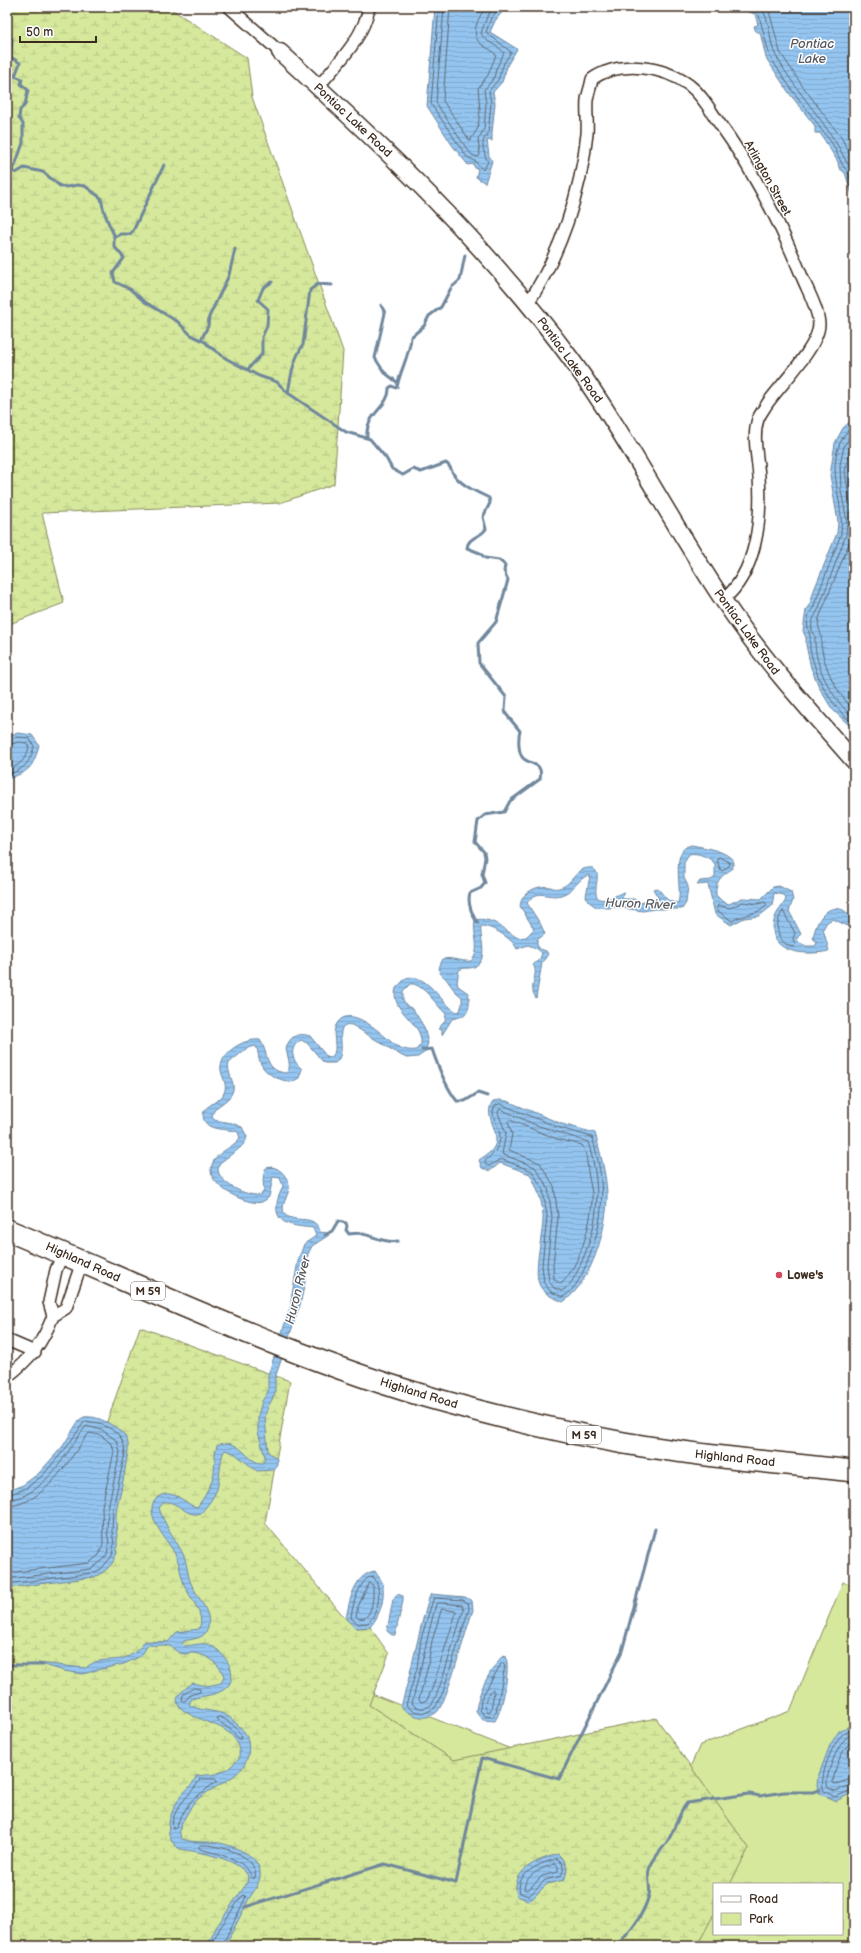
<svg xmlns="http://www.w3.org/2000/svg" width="861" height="1953" font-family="'Balsamiq Sans',sans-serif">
<defs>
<pattern id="wetland-marsh" width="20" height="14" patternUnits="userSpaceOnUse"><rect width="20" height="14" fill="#d5e89c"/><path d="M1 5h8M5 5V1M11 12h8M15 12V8" fill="none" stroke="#b8c786"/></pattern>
<pattern id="water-rules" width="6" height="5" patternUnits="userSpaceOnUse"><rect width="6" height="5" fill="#94c5f0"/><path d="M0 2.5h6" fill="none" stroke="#80a9cd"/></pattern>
</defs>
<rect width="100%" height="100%" fill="#fff"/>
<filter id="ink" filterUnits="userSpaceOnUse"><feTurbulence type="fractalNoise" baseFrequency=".025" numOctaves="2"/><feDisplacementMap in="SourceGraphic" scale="8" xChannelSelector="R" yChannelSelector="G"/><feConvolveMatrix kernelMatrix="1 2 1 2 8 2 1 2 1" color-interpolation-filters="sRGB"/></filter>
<g filter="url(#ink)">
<path fill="#d5e89c" stroke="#88895d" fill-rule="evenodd" d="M 843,1582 L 854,1586 L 854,1946 L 98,1946 L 7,1904 L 129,1598 L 521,1753 L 671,1809 L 700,1745 L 790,1711 ZM 714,1884 L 842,1884 L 842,1934 L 714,1934 Z"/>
<path fill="url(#wetland-marsh)" stroke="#88895d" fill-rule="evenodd" d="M 7,7 L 168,7 L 247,58 L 252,97 L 343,351 L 334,484 L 280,503 L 42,513 L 64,603 L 7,625 Z
M 140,1327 L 290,1381 L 265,1523 L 346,1619 L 356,1628 L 370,1627 L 389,1654 L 369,1705 L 454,1760 L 656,1718 L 749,1848 L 730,1884 L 714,1884 L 714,1914 L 697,1946 L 7,1946 L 7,1564 L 102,1436 ZM 559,1854 C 567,1863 569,1868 564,1879 L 547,1884 L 540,1891 Z"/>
<path fill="url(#water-rules)" stroke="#70879c" d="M 435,7 L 506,7 L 495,21 L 490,32 L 517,49 L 508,64 L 502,82 L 493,92 L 495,103 L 492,133 L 492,141 L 487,140 L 489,156 L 492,161 L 485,183 L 476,177 L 478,169 L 475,168 L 473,164 L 468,165 L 452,145 L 427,106 Z
M 736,7 L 854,7 L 854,200 L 845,173 L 839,168 L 838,162 L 820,133 L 815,133 L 815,126 L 789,93 L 766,58 L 760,32 L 756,32 L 754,26 L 758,25 L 755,14 Z
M 854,418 L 854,730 L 832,709 L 820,689 L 811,668 L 806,645 L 806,638 L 803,631 L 806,610 L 809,607 L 814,590 L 837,533 L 838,522 L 830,475 L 835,443 L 843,428 Z
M 18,733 L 32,735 L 39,745 C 33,768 29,772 7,779 L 7,736 Z
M 692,845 C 705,848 727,850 734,862 L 732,869 C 721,876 715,881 716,895 L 723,902 L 729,904 L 742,898 L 761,899 L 773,887 L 779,886 L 791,892 L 793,900 L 789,911 L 801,934 L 797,938 L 798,942 L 806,946 L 815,946 L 817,943 L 813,938 C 815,925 825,902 843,910 C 848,912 850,919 854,922 L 854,929 L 833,919 L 827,922 L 823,929 L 829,951 C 807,956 766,954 774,921 C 776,911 783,907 786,899 L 784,895 L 774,893 L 772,906 L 767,910 L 759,916 L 744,918 L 731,925 L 715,914 L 708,884 L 697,885 L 700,881 L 711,880 L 715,877 L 715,864 C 710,857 697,852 689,854 L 684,863 L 684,878 L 688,886 L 686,903 L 682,909 L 654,909 L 643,911 L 617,907 L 608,908 L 596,907 L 588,901 L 586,896 L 590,876 L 588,875 C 577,880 573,892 561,895 C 547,899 538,887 527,903 L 541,925 L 545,934 L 537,940 L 537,945 L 540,949 L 546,951 L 548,954 L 542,963 L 536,998 C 527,986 540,974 533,965 L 540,959 L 542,953 L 536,948 L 528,945 L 517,949 C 513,939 492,926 481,926 C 479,938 490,959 474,967 C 469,969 464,967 459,970 L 457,982 L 458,986 L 468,993 C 470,1001 470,1010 464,1016 L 452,1019 L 442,1035 L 442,1030 L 438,1029 L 445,1021 L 446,1014 C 437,1006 422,982 410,984 L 403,991 L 403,1000 L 407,1006 L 413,1009 L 424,1027 L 428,1043 L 425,1052 L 418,1057 L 407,1058 L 402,1056 L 352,1025 C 330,1021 350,1053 335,1063 L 324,1063 L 307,1043 L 301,1040 C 287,1048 293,1062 302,1069 L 299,1078 L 292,1082 C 278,1080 263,1074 259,1059 C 258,1054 258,1050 256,1046 L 247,1048 L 229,1063 C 226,1072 235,1081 233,1090 C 230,1103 214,1104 212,1116 L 214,1120 L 232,1123 L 242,1127 L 247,1137 C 243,1157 199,1160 228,1184 C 235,1190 251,1196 260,1195 L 264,1191 L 263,1179 L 265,1169 C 275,1162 289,1176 289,1187 C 289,1197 279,1205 285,1215 C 298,1224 315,1213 320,1232 L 327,1233 L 329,1235 L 312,1246 L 308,1254 L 305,1273 L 305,1282 L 300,1305 L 275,1378 L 275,1394 L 269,1405 L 265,1417 L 268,1452 L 277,1459 L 277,1464 L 274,1470 L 257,1471 L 234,1453 L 225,1450 C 220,1455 220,1480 217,1489 C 213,1499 207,1506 201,1513 C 187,1519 178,1500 164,1502 L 159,1508 C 164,1524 174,1537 182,1552 C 187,1561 187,1572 190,1581 C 196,1597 216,1615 206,1632 C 202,1639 191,1639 184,1641 L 182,1644 L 184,1646 C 191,1646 199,1643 206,1644 C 221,1647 241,1673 227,1687 C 218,1696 203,1695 192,1699 L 189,1704 C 197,1711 213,1710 224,1714 C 229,1716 234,1721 238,1725 C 243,1730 247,1734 248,1741 C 254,1776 219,1781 198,1799 C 192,1805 188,1812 184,1819 C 180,1825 178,1833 182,1839 C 195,1844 210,1840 224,1844 C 238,1848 263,1858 260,1877 C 258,1888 250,1895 246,1905 C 239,1919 232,1932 225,1946 L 207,1946 L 217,1926 L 247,1883 L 248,1876 C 238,1858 199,1852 180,1849 C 160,1837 170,1811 181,1796 C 187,1788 193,1786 196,1776 L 216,1774 L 228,1769 L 239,1759 C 243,1726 206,1725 186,1712 C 168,1701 181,1691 193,1683 L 207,1686 L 221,1683 L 224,1676 C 218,1662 208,1655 193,1653 C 189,1653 184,1655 180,1653 C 176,1652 174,1648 170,1646 C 164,1644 155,1646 148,1645 L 141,1656 L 124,1664 L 97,1670 L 83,1674 L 64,1671 L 38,1663 L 86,1668 C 103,1651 124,1672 145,1641 L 168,1642 L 177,1632 L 199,1629 C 206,1613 189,1598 184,1584 C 180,1574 180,1564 175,1554 C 168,1541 151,1523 152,1508 C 152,1501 160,1494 166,1494 C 179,1493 186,1505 197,1507 C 205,1497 211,1486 214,1473 C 215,1463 214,1455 217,1445 C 241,1436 246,1464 263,1463 L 265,1457 L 258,1432 L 258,1416 L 262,1401 L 268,1392 L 268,1375 L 291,1305 L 291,1300 L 298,1261 L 304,1244 L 316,1236 L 313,1228 C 296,1226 274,1226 277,1204 C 277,1198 281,1192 283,1186 L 280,1178 L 273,1177 L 269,1197 C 267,1199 264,1201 262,1202 C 248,1206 209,1187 211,1169 C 213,1152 231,1150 240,1138 L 238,1132 C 228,1128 209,1132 204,1120 C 199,1106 217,1104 223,1095 C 230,1083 219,1076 221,1065 C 224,1050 246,1038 260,1040 C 269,1053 264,1071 286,1073 C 293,1068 287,1056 286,1048 C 290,1036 298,1032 310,1036 L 327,1057 L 332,1057 C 340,1048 329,1033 338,1022 C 352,1004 384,1036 395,1045 C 402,1049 408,1051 416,1050 L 421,1044 C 423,1021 389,1012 396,988 L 406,978 C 427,972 440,1003 457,1012 L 460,1011 L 462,1004 L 462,997 C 454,991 455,991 449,983 C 443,973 434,975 443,959 C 453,957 461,962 471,961 C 482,951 472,933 475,920 C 492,916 504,930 518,938 L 526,937 L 534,929 L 520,906 L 522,898 C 529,890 538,885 550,887 C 553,888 556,889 559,888 C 575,884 574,866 593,868 C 595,870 596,872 597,874 C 599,880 589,903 606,899 C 612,898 618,894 624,892 L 622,897 L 624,899 L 634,899 L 642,903 L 648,899 L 659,899 L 653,889 L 657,888 C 665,895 665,902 678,903 C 683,888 669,848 692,845 Z
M 500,1100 L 507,1101 L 562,1124 L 595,1133 C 600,1152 606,1173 607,1193 C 608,1226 592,1283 563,1302 C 554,1298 545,1295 540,1286 C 532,1271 544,1233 543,1215 C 542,1199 537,1188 530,1174 L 500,1163 L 490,1171 L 482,1168 L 479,1160 C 483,1157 489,1154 492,1150 C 505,1134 481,1117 493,1101 Z
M 84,1417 C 93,1416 102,1419 110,1424 C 135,1438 128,1447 125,1470 C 123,1482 120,1494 117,1506 C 112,1535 130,1561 94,1577 L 7,1588 L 7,1491 L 23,1485 L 39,1473 L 63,1446 L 79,1420 Z
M 375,1571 C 377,1575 381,1579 382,1582 C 386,1597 380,1616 370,1627 L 356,1628 L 346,1619 C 349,1602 354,1574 375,1571 Z
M 397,1594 L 403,1596 L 403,1601 L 395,1635 L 392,1635 L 387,1631 L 393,1599 Z
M 431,1594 L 465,1597 L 472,1601 L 473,1610 C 467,1626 446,1705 437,1712 C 425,1722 412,1716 401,1707 C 412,1670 418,1633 429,1597 Z
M 503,1655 L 506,1656 C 510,1671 503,1708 495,1721 L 483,1720 L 476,1711 C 478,1690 490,1671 503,1655 Z
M 854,1724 L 854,1792 L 836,1801 L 820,1794 L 817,1785 L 818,1777 L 830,1745 L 839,1731 Z
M 559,1854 C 567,1863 569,1868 564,1880 L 547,1884 L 530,1901 L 517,1896 C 510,1870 538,1859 559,1854 Z"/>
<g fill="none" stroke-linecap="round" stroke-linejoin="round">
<path stroke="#5f6872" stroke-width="1" d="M 439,7 L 431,104 L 467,157 L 475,161 L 483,170 L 488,162 C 484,154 479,140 488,135 L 491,103 L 489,91 L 498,80 L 504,63 L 511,52 L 486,32 L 491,18 L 501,7
M 444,7 L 436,103 L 465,146 L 472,155 L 478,157 L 480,155 L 478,140 L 484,129 L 486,104 L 484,90 L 494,78 L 496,69 L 504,53 C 499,45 485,43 481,33 L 487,17 L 494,7
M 450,7 L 443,101 L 470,141 L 478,128 L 480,110 L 478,88 L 488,75 L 496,55 C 493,50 486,48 481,44 C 469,34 479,16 486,7
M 747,7 L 758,12 L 770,57 L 792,90 L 818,124 L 820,128 L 832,143 L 843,166 L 848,172 L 854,190
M 760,7 C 772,20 768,42 776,56 C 797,94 829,124 847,163 C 849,166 852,168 854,173
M 768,7 L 780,52 L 801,84 L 841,137 L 854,162
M 854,424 C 818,458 845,495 841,534 L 813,608 C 805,618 807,625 810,636 C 811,640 810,639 810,642 C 809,650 813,660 815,667 C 822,690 836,709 854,725
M 854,431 L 844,446 L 840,465 L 841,491 L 847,521 L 846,535 L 818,610 C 815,616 810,622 812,630 C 813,633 816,635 815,639 C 814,667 833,700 854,718
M 854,440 L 850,449 L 845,472 L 853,521 L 852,536 L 819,618 C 817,626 820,629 821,636 C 822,639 821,642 821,645 C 825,669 836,693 854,710
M 7,739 L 18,737 L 29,738 L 34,746 C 30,764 24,769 7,775
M 7,745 L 19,742 L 26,743 L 29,747 C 26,760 19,766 7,770
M 719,857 L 730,863 L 729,866 L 722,871 L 720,869 L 717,860 Z
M 743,902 L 757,904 L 765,902 L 767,905 C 759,915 744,913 732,921 L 718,911 L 717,908 L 718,905 L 730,908 Z
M 783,911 L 795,933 L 793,939 L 795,945 L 793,947 C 777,944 773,923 783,911 Z
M 500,1104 L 560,1128 L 592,1137 C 606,1182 605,1219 587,1263 C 581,1276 576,1289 563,1297 L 551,1292 L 544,1283 L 542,1265 L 547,1216 L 543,1190 L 532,1171 L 501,1159 L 489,1166 L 485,1164 L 485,1161 C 518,1134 485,1122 495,1106 Z
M 500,1109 L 536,1125 L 588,1142 C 601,1184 600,1220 582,1261 C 577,1272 573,1284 562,1291 L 554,1288 L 549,1281 L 547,1265 L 552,1217 L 548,1188 L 535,1167 L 502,1154 L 506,1133 L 498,1113 Z
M 510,1120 L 557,1139 L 582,1145 C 587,1153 587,1163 588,1172 C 589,1179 591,1186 592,1193 C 593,1220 580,1266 561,1284 L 554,1279 L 553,1265 L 558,1217 L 554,1186 L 540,1163 L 509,1150 L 512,1134 L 508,1122 Z
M 7,1495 L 25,1489 L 42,1476 L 66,1448 L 85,1421 L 99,1423 L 111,1429 L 120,1436 L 124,1445 L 125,1453 L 113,1508 L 112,1532 L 114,1543 L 112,1556 L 101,1569 L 93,1573 L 7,1584
M 7,1500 C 44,1498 67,1451 86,1426 L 102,1430 L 117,1441 L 120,1452 L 108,1508 L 107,1532 L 109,1543 L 107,1554 L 103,1560 L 91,1569 L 7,1579
M 7,1506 C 45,1505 69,1459 89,1433 L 100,1435 L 112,1444 L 114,1452 L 102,1506 L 103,1545 L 99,1555 L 89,1563 L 7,1573
M 373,1576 C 383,1589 379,1612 368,1623 L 358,1624 L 351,1618 C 352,1606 360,1577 373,1576 Z
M 369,1583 L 373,1585 C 373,1596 374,1610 365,1618 L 359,1619 L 356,1616 L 358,1607 Z
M 434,1598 L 463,1600 L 468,1603 L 469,1609 L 443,1692 L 435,1708 L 425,1713 L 413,1711 L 406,1705 L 417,1668 L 421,1639 Z
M 440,1603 L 462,1605 L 464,1609 C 458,1624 439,1698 431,1705 C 425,1710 415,1709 412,1703 C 421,1670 427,1637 436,1604 Z
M 442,1609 L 455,1611 L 456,1613 L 432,1689 L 427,1700 L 421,1702 L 419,1699 L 427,1670 L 432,1641 Z
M 502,1663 L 505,1666 L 496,1712 L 493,1717 L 485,1716 L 480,1710 L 481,1699 Z
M 194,1688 L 200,1689 L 200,1692 L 190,1695 L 185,1701 L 182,1701 L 183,1695 Z
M 493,1690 L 494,1692 L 491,1710 L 488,1712 L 485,1708 L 486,1700 L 491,1691 Z
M 220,1717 C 228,1720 241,1730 242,1739 L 239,1739 L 231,1730 L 218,1721 L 217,1718 Z
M 854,1728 C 851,1730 846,1731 843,1734 C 832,1743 818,1779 824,1791 L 835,1797 L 854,1789
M 854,1733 C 851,1735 848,1736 846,1738 C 838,1745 823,1778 828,1788 L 835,1791 L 854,1784
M 854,1740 C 842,1746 834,1770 833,1783 L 836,1784 L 854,1778
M 200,1779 L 215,1779 L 217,1781 L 190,1802 L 179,1820 L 176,1828 L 173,1829 C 168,1810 194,1793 200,1779 Z
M 201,1845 C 217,1844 260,1855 255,1878 L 252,1878 C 246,1858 217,1854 200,1849 L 199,1847 Z
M 557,1859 C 564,1862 565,1869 561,1876 L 545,1880 L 529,1896 L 520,1893 C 514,1873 542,1862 557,1859 Z
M 555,1864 L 558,1866 L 558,1872 L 542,1876 L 528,1890 L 524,1889 C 525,1875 543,1867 555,1864 Z
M 211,1946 L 220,1928 L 241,1897 L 244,1895 L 246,1897 L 222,1946"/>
<path stroke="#70879c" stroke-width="3" d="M 7,34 L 12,39 L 11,57 L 20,63 L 15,76 L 22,79 L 21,84 L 28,90 L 25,105 L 20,110 L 19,118 L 23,124 L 23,143 L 13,171 L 16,173 L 24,168 L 43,172 L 60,186 L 67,187 L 77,185 L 85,186 L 101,198 C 103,212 108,223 114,235 L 114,246 L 124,258 L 113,273 L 115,282 L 130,289 L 145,302 L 178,322 L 191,335 L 205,342 L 210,347 L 227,359 L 259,376 L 277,382 L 288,393 L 346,432 L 370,439 L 386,458 L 392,469 L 403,475 L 413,469 L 421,472 L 446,463 C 452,467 451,472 455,476 C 463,486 477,492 489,498 L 490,503 L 483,517 L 486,529 C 481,537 468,537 467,548 L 480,553 L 485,558 L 499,560 L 505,565 L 504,571 L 508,580 L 496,622 L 478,643 L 479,663 L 506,697 L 505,710 L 506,714 L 520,731 C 518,738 518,755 524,759 C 533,766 543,762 540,779 L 510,801 L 504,812 L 485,815 L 478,821 L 475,842 L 484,852 L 485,858 L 482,874 L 485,883 L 481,888 L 470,893 C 467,902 472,916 478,923
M 7,164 L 14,166
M 114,237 L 121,234 L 130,234 L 133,231 L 164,165
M 381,305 L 385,313 L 375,358 L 384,372 L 398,383
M 201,340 L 208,326 L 209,317 L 229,275 L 235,249
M 248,369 L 262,354 L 262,337 L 267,326 L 268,309 L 258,300 L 263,288 L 272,282
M 288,393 C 291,376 293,360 303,345 L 310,290 L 318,284 L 332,285
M 367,437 C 365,413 390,407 389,388 L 392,386 L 396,388 L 397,387 C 400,370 410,355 411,337 L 424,326 L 429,316 L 441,307 L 451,288 L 460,280 L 465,255
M 422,1050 L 432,1049 C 438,1067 445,1086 457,1101 L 465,1101 L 478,1093 L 487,1096
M 325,1235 L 332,1231 L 338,1221 L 346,1223 L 347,1226 L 346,1230 L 349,1234 C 354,1234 358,1232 363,1234 C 373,1236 387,1244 398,1241
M 7,1665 L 43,1665
M 245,1907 L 385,1864 L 456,1883 L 482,1758 L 559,1779 L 622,1651 L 655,1529
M 615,1946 C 630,1934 644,1914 649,1895 C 651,1887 647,1879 649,1870 C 652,1859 661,1851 667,1842 C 675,1830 678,1814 687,1803 L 749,1794 L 760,1796 L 784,1792 L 813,1792 L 820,1790"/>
<g stroke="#3b2a1e" stroke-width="14">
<path id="street" d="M 229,7 L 280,52
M 318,87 C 337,64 364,38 369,7
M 528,303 C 560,255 581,192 587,134 C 588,123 586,111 587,100 C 588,93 591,86 592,79 C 620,60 663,66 689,85 C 701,94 709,108 717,120 C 753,169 780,223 803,279 C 809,293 818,309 819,324 C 819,347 780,385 767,404 C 764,409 760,414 758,419 C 752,437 758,458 759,477 C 762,518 757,572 723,600
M 63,1253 L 56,1270 L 49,1302 L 53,1316 L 66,1308 L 82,1262
M 7,1340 L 35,1352
M 7,1377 C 31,1358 42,1344 53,1316"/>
</g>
<g stroke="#3b2a1e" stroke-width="19">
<path id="secondary" d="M 280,52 C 384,147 487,245 571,359 C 627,436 670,521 723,600 C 762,658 808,709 854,761"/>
</g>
<g stroke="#3b2a1e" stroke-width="24">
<path id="highway" d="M 7,1230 C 151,1290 292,1359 442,1401 C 502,1418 563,1432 624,1443 C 700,1456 777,1463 854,1471"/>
</g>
<use href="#street" stroke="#fff" stroke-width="11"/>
<use href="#secondary" stroke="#fff" stroke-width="16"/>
<use href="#highway" stroke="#fff" stroke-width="21"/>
</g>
</g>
<circle fill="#d1495b" stroke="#fff" stroke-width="1.5" cx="779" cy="1275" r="4"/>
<g text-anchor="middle" stroke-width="3" stroke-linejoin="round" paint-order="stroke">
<g fill="#fff" stroke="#766a62" stroke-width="1">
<rect x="131" y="1282" width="34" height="18" rx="3"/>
<rect x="567" y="1426" width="34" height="18" rx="3"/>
</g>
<g font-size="11" font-weight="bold" fill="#3b2a1e">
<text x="148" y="1295">M 59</text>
<text x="584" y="1439">M 59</text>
</g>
<g font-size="12" fill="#3b2a1e" stroke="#fff">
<text transform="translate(353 120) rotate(43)" y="4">Pontiac Lake Road</text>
<text transform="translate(768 178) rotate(61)" y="4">Arlington Street</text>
<text transform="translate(570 360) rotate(54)" y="4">Pontiac Lake Road</text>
<text transform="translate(747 632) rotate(54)" y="4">Pontiac Lake Road</text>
<text transform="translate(83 1262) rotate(24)" y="4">Highland Road</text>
<text transform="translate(419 1393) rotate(17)" y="4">Highland Road</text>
<text transform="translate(735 1458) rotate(6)" y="4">Highland Road</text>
</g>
<g font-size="12" font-weight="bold" fill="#3b2a1e" stroke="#fff" text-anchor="start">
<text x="787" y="1279">Lowe's</text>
</g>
<g font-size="13" font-style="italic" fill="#56585d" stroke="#fff">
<text x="812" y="48">Pontiac<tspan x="812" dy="15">Lake</tspan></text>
<text transform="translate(640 903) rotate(2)" y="5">Huron River</text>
<text transform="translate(297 1290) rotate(-76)" y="5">Huron River</text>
</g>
</g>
<rect width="861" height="1953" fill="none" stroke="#fff" stroke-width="24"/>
<rect x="12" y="12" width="837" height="1929" fill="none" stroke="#3b2a1e" stroke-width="1.5" filter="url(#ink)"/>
<rect x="713" y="1883" width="130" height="52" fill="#ffffff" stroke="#b1aaa5"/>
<rect x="721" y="1896" width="20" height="6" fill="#ffffff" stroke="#b1aaa5"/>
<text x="749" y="1903" font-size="12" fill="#3b2a1e">Road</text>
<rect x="721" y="1913" width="20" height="12" fill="#d5e89c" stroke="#b1aaa5"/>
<text x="749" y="1923" font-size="12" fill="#3b2a1e">Park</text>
<path d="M20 36v6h76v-6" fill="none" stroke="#3b2a1e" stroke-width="2"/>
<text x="26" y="36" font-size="12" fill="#3b2a1e" stroke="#ffffff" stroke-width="3" paint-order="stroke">50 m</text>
</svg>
